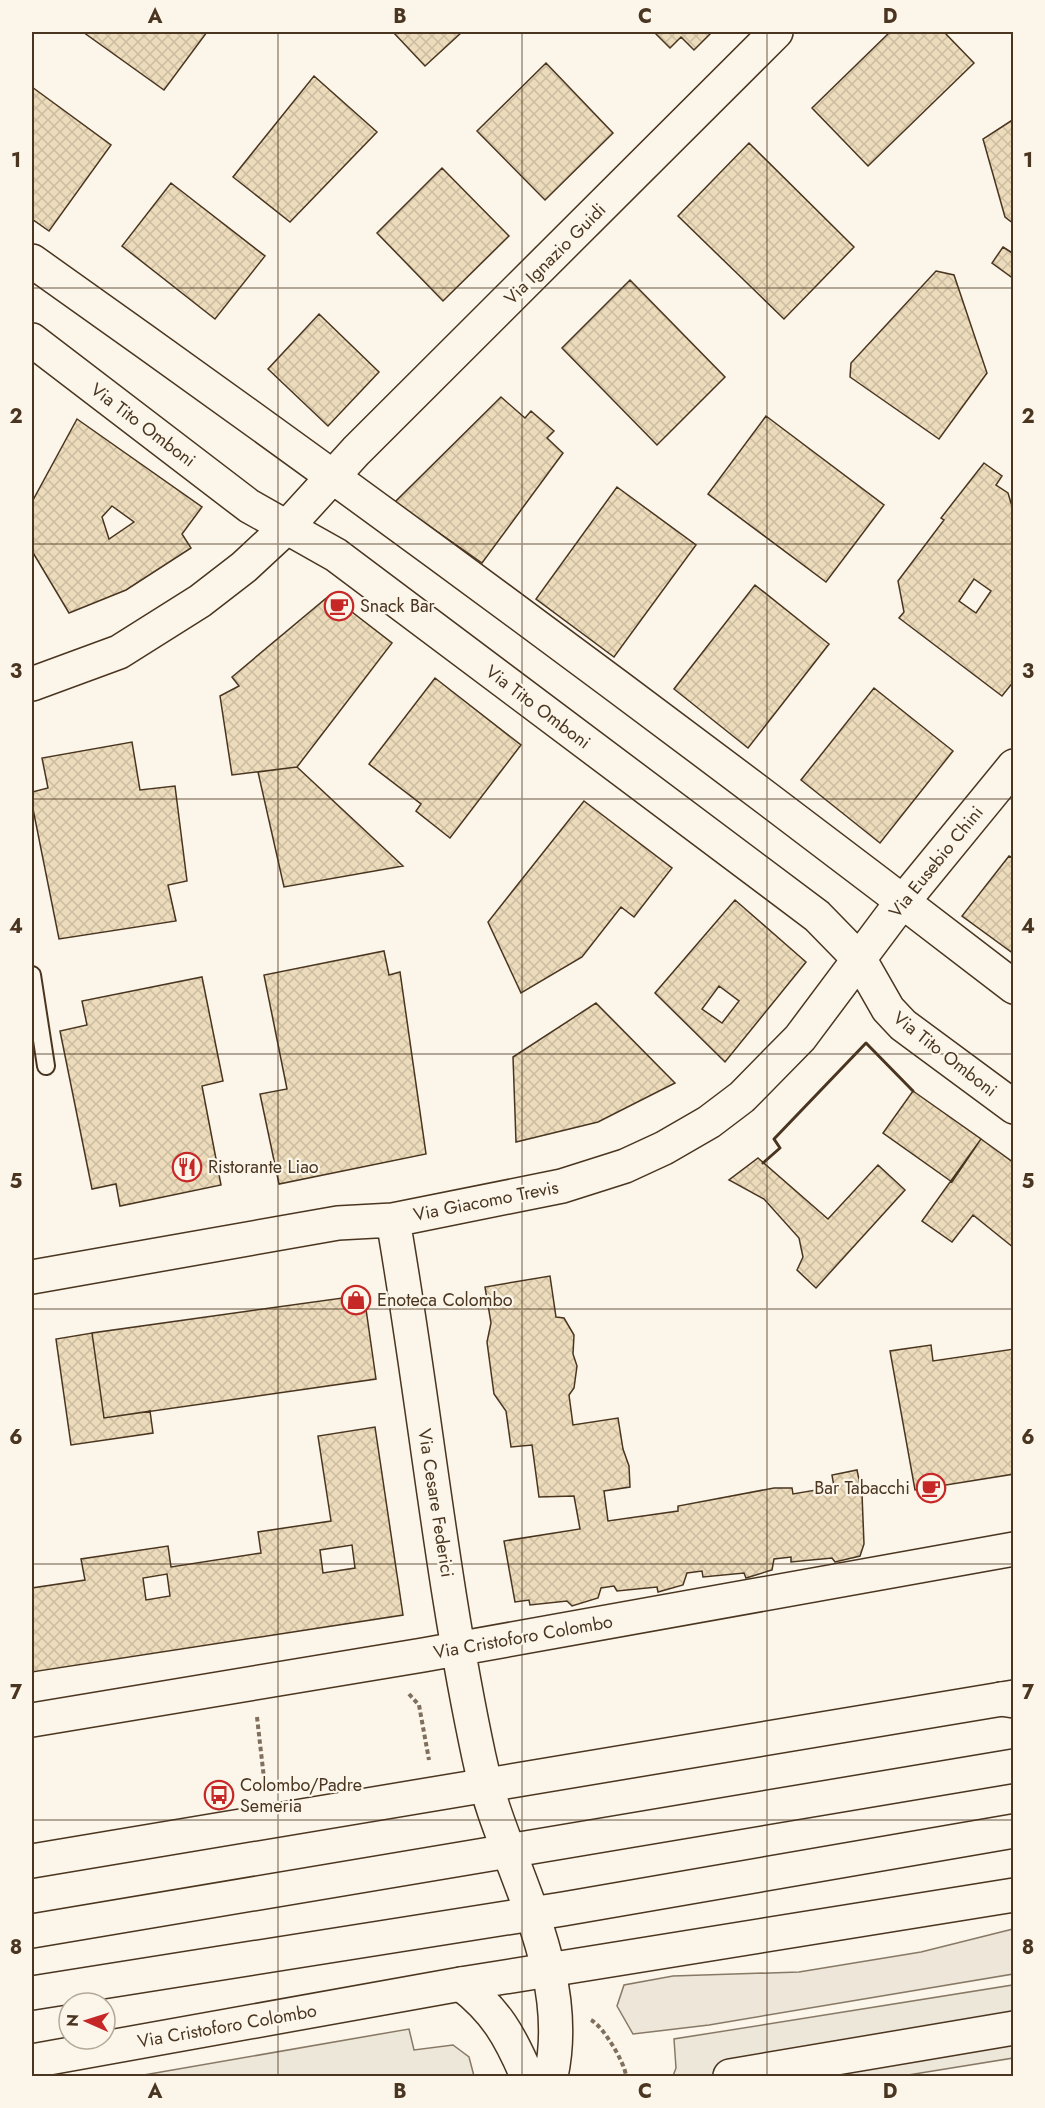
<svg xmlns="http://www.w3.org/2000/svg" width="1045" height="2108" font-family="Jost,sans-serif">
<defs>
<pattern id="building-cross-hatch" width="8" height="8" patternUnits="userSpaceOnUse" patternTransform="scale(1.5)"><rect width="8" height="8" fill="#ecdcbc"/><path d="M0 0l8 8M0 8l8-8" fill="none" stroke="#ccbda1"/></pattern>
</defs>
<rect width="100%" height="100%" fill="#fbf6e9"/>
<path fill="#ede6d9" stroke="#887966" stroke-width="1.5" d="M 1013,1929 L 1013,1974 L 709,2025 L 633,2034 L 617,2006 L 624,1985 L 673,1976 L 799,1972 L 921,1952 Z"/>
<path fill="#ede7d9" stroke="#887966" stroke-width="1.5" d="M 1013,1985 L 1013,2058 L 902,2076 L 673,2076 L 676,2068 L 674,2039 Z
M 409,2029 L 414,2050 L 453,2045 L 469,2057 L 474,2076 L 138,2076 Z"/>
<path fill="url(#building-cross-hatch)" stroke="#4a3520" stroke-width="1.5" fill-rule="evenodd" d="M 83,32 L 207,32 L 164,90 Z
M 393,32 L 462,32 L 425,66 Z
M 654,32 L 712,32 L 694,50 L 681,37 L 670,48 Z
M 890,32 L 944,32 L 974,63 L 868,166 L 812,108 Z
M 546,63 L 613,133 L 545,200 L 477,131 Z
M 314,76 L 377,132 L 290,222 L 233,177 Z
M 32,87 L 111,145 L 49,231 L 32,219 Z
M 1014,119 L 1014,224 L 1005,217 L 983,139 Z
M 749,143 L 854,247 L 784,319 L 678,216 Z
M 442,168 L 509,236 L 443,301 L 377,233 Z
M 171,183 L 265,256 L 215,319 L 122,246 Z
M 1003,247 L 1014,254 L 1014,279 L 992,263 Z
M 936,271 L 954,275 L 987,373 L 939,439 L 850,377 L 851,363 Z
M 630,280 L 725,377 L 657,445 L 562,348 Z
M 319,314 L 379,372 L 328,426 L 268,369 Z
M 501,397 L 525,418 L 531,411 L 554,431 L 547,438 L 563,453 L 482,563 L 395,502 Z
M 766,416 L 884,505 L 826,582 L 708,494 Z
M 77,419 L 202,507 L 182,534 L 191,548 L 126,590 L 69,613 L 32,551 L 32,502 ZM 112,506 L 134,522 L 109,539 L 102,517 Z
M 984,463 L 1002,476 L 996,485 L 1008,493 L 1014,513 L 1014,681 L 1002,696 L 899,618 L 904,612 L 898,581 L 944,520 L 941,518 ZM 974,579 L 991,591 L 976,613 L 959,601 Z
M 617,487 L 696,545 L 614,657 L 536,599 Z
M 755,585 L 829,644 L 748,748 L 674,689 Z
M 330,595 L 392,643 L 297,767 L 232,775 L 220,696 L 239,686 L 232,677 Z
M 435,678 L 521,745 L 450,838 L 416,811 L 421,804 L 369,764 Z
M 874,688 L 953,751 L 880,843 L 801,780 Z
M 132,742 L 140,790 L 175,786 L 187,881 L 168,885 L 176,921 L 59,939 L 32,804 L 32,792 L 48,788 L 42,758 Z
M 297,767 L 403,866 L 284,887 L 258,772 Z
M 584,801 L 672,868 L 634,917 L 621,907 L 582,957 L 521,993 L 488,922 Z
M 1009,856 L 1014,859 L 1014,954 L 962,916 Z
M 735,900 L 806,962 L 725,1062 L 655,993 ZM 719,986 L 739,1001 L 722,1023 L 702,1009 Z
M 384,951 L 389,975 L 400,972 L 426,1154 L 279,1184 L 260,1094 L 287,1089 L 264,975 Z
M 202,977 L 223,1081 L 202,1086 L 221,1185 L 120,1206 L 116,1184 L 92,1189 L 60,1031 L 87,1025 L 82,1001 Z
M 596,1003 L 675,1083 L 598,1122 L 516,1142 L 513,1057 Z
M 913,1091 L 981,1139 L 952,1182 L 883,1133 Z
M 981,1139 L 1014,1163 L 1014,1248 L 973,1215 L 952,1242 L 922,1221 Z
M 758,1158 L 828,1219 L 878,1165 L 905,1190 L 816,1288 L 797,1270 L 803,1257 L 799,1238 L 764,1199 L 729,1180 Z
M 550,1276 L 556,1317 L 564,1318 L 574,1335 L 573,1354 L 577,1366 L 574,1388 L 569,1395 L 573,1425 L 618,1418 L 623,1449 L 629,1466 L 630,1487 L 604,1491 L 608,1521 L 678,1511 L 678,1506 L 774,1488 L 792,1488 L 793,1494 L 834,1487 L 832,1475 L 857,1470 L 862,1494 L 864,1544 L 860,1556 L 835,1562 L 832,1558 L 791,1562 L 791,1557 L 774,1559 L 772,1570 L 746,1578 L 744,1573 L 703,1577 L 702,1571 L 687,1573 L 683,1585 L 658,1592 L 657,1587 L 617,1591 L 614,1586 L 601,1588 L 598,1598 L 572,1606 L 567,1601 L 530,1605 L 529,1600 L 515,1602 L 504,1541 L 580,1529 L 574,1496 L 539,1497 L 532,1445 L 511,1447 L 506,1411 L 494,1394 L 487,1342 L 491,1323 L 485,1287 Z
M 364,1295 L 376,1379 L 104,1418 L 92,1333 Z
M 92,1333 L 104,1418 L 150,1411 L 153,1433 L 71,1445 L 56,1339 Z
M 931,1345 L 933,1361 L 1014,1349 L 1014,1474 L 915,1490 L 890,1351 Z
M 375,1427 L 403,1615 L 32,1672 L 32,1588 L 85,1580 L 81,1559 L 168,1546 L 171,1567 L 261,1553 L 258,1532 L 331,1521 L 318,1436 ZM 352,1545 L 355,1568 L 323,1573 L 320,1550 ZM 167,1574 L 170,1596 L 146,1600 L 143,1578 Z"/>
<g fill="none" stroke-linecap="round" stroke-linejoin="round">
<g stroke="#4a3520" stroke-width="20">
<path id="lane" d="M 32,975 L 46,1066"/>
</g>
<g stroke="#4a3520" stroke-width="36">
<path id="street" d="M 32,261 C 364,496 691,738 1014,987
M 32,340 L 249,506 L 336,555 L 817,916 L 860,960 L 888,1009 L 903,1025 L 1014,1107
M 32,684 L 119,652 L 200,601 L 244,567 L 286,528 L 356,451 L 776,32
M 393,1220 C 424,1398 441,1580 479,1757 C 501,1862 575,1965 551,2076
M 32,1277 L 338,1223 L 393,1220 L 562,1186 L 625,1166 L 664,1148 L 709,1122 L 742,1097 L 800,1038 L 892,915 L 1014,766
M 32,1720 L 423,1655 L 1014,1549
M 461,1984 C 496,2011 510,2036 527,2076
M 730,2076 L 1014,2028"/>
</g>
<g stroke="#4a3520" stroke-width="36">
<path id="secondary" d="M 32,1861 L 1014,1697
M 32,2061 L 461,1984 L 1014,1895"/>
</g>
<g stroke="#4a3520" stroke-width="36">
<path id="primary" d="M 1001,1699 L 1014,1701
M 32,1931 C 359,1877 686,1820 1014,1766
M 32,1993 L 563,1909 L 1014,1831"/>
</g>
<path stroke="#7f6f5c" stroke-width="4" stroke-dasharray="4.5 3" stroke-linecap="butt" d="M 409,1694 L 419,1705 L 429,1760
M 257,1717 L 265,1787
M 591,2020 C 603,2026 625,2063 626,2076"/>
<use href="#lane" stroke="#fbf6e9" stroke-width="16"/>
<use href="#street" stroke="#fbf6e9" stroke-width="33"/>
<use href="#secondary" stroke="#fbf6e9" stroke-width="33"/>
<use href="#primary" stroke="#fbf6e9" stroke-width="33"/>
<path stroke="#4a3520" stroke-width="3" d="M 763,1163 L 780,1148 L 774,1139 L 866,1043 L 913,1091"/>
</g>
<path fill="none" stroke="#4a3520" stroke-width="1.5" stroke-opacity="0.55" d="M 278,32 L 278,2076M 522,32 L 522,2076M 767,32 L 767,2076M 32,288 L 1014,288M 32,544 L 1014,544M 32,799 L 1014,799M 32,1054 L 1014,1054M 32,1309 L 1014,1309M 32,1564 L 1014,1564M 32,1820 L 1014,1820"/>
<defs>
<g id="cafe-ring" transform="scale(1.5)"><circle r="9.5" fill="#fbf6e9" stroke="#c62828" stroke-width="1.5"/><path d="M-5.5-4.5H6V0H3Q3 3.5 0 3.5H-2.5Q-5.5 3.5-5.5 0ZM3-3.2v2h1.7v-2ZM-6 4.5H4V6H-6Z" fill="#c62828"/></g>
<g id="restaurant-ring" transform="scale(1.5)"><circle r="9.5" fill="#fbf6e9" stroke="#c62828" stroke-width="1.5"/><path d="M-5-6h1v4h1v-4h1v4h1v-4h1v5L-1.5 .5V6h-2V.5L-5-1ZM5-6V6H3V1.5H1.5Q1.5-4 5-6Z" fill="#c62828"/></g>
<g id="shop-ring" transform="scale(1.5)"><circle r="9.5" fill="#fbf6e9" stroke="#c62828" stroke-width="1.5"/><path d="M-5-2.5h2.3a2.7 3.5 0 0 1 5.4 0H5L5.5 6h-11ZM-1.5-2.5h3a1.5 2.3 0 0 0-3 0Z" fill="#c62828"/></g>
<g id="bus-ring" transform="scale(1.5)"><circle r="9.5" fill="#fbf6e9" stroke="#c62828" stroke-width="1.5"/><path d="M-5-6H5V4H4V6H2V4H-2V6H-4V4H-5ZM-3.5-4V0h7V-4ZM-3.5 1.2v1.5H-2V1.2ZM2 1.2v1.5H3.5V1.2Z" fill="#c62828"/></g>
</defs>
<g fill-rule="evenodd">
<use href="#cafe-ring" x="339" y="606"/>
<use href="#restaurant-ring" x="187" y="1167"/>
<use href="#shop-ring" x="356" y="1300"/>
<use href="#cafe-ring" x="931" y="1488"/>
<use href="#bus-ring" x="219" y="1795"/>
</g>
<g text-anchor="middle" stroke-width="4.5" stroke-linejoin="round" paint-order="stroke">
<g font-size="18" fill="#4a3520" stroke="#fbf6e9">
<text transform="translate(555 254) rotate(-45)" y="6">Via Ignazio Guidi</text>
<text transform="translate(143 425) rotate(37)" y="6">Via Tito Omboni</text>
<text transform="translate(538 707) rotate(37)" y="6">Via Tito Omboni</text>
<text transform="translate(936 862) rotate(-51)" y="6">Via Eusebio Chini</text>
<text transform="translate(945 1054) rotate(38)" y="6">Via Tito Omboni</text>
<text transform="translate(486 1201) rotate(-11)" y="6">Via Giacomo Trevis</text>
<text transform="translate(436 1503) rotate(81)" y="6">Via Cesare Federici</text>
<text transform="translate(523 1637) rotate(-10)" y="6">Via Cristoforo Colombo</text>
<text transform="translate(227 2026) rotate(-10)" y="6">Via Cristoforo Colombo</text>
</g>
<g font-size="18" fill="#4a3520" stroke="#fbf6e9" text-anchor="start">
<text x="360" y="612">Snack Bar</text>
<text x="208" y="1173">Ristorante Liao</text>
<text x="377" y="1306">Enoteca Colombo</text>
<text x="910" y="1494" text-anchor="end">Bar Tabacchi</text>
<text x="240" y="1791">Colombo/Padre<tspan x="240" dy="21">Semeria</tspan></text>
</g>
</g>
<rect width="1045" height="2108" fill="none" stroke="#fbf6e9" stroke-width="66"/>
<g transform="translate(87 2021) rotate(273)"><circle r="28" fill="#fbf6e9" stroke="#b4a999" stroke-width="1.5"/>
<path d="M0-4.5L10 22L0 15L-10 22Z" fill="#c62828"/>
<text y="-9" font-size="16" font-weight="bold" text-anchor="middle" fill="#4a3520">N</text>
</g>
<rect x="33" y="33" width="979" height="2042" fill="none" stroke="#4a3520" stroke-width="2"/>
<g font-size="20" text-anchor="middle" font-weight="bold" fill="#4a3520">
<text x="155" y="23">A</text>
<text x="400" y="23">B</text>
<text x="645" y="23">C</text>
<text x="890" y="23">D</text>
<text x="16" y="167">1</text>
<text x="1028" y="167">1</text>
<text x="16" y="423">2</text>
<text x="1028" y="423">2</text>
<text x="16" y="678">3</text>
<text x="1028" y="678">3</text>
<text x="16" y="933">4</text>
<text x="1028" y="933">4</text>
<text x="16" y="1188">5</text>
<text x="1028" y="1188">5</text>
<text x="16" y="1444">6</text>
<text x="1028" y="1444">6</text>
<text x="16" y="1699">7</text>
<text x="1028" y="1699">7</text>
<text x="16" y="1954">8</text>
<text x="1028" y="1954">8</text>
<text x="155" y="2098">A</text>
<text x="400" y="2098">B</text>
<text x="645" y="2098">C</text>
<text x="890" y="2098">D</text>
</g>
</svg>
